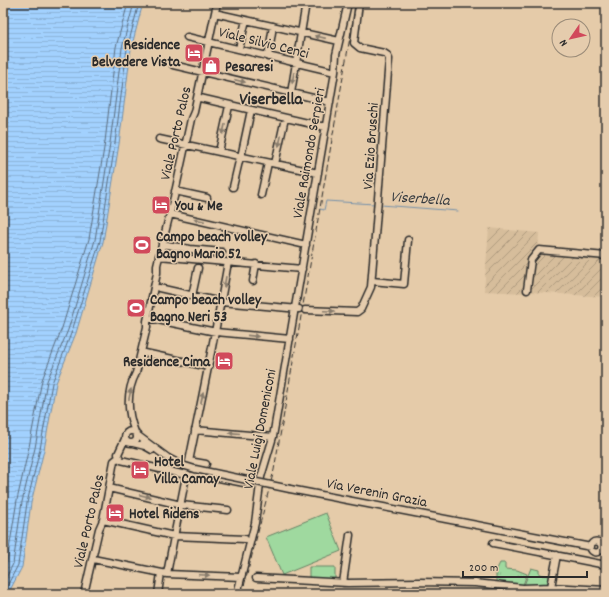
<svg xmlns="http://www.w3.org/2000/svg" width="609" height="597" font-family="Dekko,sans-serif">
<defs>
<pattern id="industrial-furrows" width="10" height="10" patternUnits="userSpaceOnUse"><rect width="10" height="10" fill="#d6bd9b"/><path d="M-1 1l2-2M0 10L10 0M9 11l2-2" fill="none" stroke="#ae9a7f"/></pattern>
<pattern id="grass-tufts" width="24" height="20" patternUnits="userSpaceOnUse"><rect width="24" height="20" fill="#9fd99f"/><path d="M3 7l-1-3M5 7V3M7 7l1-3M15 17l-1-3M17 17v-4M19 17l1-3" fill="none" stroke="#89ba89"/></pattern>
<pattern id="water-rules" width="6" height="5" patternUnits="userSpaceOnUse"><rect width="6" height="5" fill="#a2d1fe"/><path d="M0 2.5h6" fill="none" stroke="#8cb4da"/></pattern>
</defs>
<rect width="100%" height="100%" fill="#e5cba9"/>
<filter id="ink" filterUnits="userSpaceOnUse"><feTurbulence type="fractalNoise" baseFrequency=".025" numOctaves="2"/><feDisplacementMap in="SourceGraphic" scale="8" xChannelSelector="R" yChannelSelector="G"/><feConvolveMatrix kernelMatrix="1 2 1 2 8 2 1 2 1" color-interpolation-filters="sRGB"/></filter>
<g filter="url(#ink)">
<path fill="url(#industrial-furrows)" d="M 489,228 L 539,233 L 538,248 L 532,250 L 534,254 L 530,257 L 524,293 L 484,291 Z
M 539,253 L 604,258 L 605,297 L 531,292 L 532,281 L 530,280 L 533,262 Z"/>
<path fill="url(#grass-tufts)" stroke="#658265" d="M 500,563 L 505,563 L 505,569 L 517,570 L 527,574 L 523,585 L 496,583 L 496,571 Z
M 531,568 L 539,570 L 539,574 L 550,576 L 547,584 L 524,585 Z"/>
<path fill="#9fd99f" stroke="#658265" d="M 326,513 L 341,551 L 282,575 L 266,537 Z
M 309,567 L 335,567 L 335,580 L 309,579 Z"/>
<path fill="url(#water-rules)" stroke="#728faa" d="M 3,3 L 143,3 L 131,49 L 119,144 L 103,242 L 76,333 L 56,383 L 44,450 L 31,503 L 22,567 L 8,594 L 3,594 Z"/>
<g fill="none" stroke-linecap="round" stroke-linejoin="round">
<path stroke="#5b6d7f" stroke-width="1" d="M 3,570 L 7,562 L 17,500 L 29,447 L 42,380 L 62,328 L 89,239 L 105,142 L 116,47 L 128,3
M 3,584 L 13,564 L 22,502 L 35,448 L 47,381 L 68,330 L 95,240 L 110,143 L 122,48 L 134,3
M 5,594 L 5,590 L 18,565 L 27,503 L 40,449 L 52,383 L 72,331 L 100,241 L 115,143 L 127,49 L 139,3"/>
<path stroke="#728faa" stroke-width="1" d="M 381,205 L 458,211
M 320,209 L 324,210 L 326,201 L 374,204"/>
<g stroke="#2b2b2b" stroke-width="9">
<path id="minor" d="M 219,14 L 339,41
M 187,37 L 335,72
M 239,49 L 246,20
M 268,57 L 273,26
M 173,65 L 330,102
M 291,93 L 306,3
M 200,98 L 325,127
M 159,139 L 318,173
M 219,152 L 229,106
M 241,157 L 251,110
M 275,164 L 285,118
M 233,187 L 240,157
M 175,191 L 207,198
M 261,195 L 268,163
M 170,214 L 306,245
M 162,244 L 190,249 L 222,252
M 159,256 L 302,269
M 253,281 L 256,264
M 372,281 L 404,284 L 408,240
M 159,288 L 221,302 L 299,309
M 527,290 L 531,260 L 539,250 L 606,256
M 192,296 L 198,268
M 305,310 L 357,312 L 361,309 L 371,287 L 389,59 L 387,55 L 384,53 L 360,48 L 354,43 L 359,3
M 148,318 L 216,332 L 290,339
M 145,353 L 209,367
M 195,430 L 273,437
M125 437a6 6 0 1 1 12 0a6 6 0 1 1-12 0Z
M 135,432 C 127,412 126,392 136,373 L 147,327 L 147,321 L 157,273 L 157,265 L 174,197 L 191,119 L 194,112 L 217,3
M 137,435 L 168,458
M 133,443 L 145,446 L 152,450
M 119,457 L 121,460 L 186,475 L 219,478 L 259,486
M 119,457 L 118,454 L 125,439
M 189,461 L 206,464
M 109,488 L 181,505 L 228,510
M 290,489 L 591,547
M 103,520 L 174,536 L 245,539
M590.5 547a5.5 5.5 0 1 1 11 0a5.5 5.5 0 1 1-11 0Z
M 493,543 L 606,565
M 93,559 L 167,574 L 241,577
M 167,574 C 186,470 210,366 228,262
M 256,578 L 348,583 L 419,582 L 475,583 L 523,588 L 551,587 L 606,590
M 343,583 L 350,535
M 551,587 L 557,555
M 84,594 L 99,529 L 103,520 L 114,461 L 119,457
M 158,594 L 161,573
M 237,594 L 255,523 L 261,477 L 273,437 L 335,72 L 336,55 L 348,3"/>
</g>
<use href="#minor" stroke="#e5ccad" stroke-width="6"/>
<path stroke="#2b2b2b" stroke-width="1" stroke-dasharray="6 3" stroke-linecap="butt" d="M 242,594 L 274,470 L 356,3"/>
<g stroke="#2b2b2b" stroke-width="9" stroke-linecap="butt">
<path id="minor-bridge" d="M 168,458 L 182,465 L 195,469 L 290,489"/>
</g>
<use href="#minor-bridge" stroke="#e5ccad" stroke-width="6"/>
</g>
<defs><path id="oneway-solid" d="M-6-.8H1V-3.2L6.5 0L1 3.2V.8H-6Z"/></defs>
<g fill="#887c6c">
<use href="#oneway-solid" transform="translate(320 37) rotate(-167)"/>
<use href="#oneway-solid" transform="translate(293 78) rotate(99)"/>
<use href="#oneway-solid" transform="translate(240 81) rotate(13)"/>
<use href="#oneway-solid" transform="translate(224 129) rotate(102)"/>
<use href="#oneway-solid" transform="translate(280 141) rotate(103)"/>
<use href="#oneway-solid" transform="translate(199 220) rotate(-167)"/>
<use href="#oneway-solid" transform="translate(225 282) rotate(100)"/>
<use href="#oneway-solid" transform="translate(329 311) rotate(3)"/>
<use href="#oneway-solid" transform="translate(253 336) rotate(6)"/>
<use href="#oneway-solid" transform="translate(130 394) rotate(-78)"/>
<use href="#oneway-solid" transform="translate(202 398) rotate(-78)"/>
<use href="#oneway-solid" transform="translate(234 433) rotate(-175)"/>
<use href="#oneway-solid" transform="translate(145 496) rotate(13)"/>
<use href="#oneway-solid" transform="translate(204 575) rotate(2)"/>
</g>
</g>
<defs>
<g id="hotel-square" transform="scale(1)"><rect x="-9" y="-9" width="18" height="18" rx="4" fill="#d1495b" stroke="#e5ccad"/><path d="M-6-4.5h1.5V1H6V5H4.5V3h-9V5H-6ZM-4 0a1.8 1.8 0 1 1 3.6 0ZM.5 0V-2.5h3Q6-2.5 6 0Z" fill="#fff"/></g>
<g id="shop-square" transform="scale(1)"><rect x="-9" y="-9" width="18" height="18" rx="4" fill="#d1495b" stroke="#e5ccad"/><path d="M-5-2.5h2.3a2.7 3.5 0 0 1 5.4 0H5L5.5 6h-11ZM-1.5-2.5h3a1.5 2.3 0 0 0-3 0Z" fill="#fff"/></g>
<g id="stadium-square" transform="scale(1)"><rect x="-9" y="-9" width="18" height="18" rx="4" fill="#d1495b" stroke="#e5ccad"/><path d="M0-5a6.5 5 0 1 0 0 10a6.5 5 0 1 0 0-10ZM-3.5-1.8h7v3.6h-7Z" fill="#fff"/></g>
</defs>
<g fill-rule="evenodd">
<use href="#hotel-square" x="194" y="53"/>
<use href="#shop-square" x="211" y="66"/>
<use href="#hotel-square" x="161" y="205"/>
<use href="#stadium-square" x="142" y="245"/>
<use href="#stadium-square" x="136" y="308"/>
<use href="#hotel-square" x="224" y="361"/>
<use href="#hotel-square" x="140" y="470"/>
<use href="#hotel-square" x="115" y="513"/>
</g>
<g text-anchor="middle" stroke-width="3" stroke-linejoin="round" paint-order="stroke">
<g font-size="15" fill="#2b2b2b" stroke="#e5ccad">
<text transform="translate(264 42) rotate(14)" y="5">Viale Silvio Cenci</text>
<text transform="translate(175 133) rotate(-77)" y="5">Viale Porto Palos</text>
<text transform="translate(370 146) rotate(-86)" y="5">Via Ezio Bruschi</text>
<text transform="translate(308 153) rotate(-80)" y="5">Viale Raimondo Serpieri</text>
<text transform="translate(259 429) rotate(-79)" y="5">Viale Luigi Domeniconi</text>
<text transform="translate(377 492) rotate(11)" y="5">Via Verenin Grazia</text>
<text transform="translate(88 521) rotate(-77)" y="5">Viale Porto Palos</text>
</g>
<g font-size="15" font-weight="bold" fill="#2b2b2b" stroke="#e5ccad" text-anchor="start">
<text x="180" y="49" text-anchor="end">Residence<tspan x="180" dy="17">Belvedere Vista</tspan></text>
<text x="225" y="71">Pesaresi</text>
<text x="175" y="210">You &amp; Me</text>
<text x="156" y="241">Campo beach volley<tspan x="156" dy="17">Bagno Mario 52</tspan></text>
<text x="150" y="304">Campo beach volley<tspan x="150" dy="17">Bagno Neri 53</tspan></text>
<text x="210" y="366" text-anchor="end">Residence Cima</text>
<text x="154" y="466">Hotel<tspan x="154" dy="17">Villa Camay</tspan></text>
<text x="129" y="518">Hotel Ridens</text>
</g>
<g font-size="16" font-style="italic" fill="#373c40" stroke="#e5ccad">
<text transform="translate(420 197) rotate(4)" y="6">Viserbella</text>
</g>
<g font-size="17" font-weight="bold" fill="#2b2b2b" stroke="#e5ccad">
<text x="271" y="104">Viserbella</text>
</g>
</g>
<rect width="609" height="597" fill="none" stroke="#e5ccad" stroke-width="16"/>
<rect x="8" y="8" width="593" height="581" fill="none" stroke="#2b2b2b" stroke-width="1.5" filter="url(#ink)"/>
<g transform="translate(571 38) rotate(236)"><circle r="19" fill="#e5ccad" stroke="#9b8c79"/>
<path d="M0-3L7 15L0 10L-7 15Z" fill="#d1495b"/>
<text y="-6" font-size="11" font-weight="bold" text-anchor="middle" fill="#2b2b2b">N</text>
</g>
<path d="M463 571v6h124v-6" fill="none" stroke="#2b2b2b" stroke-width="2"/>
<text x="469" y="571" font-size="12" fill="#2b2b2b" stroke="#e5ccad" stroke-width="3" paint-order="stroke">200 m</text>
</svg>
